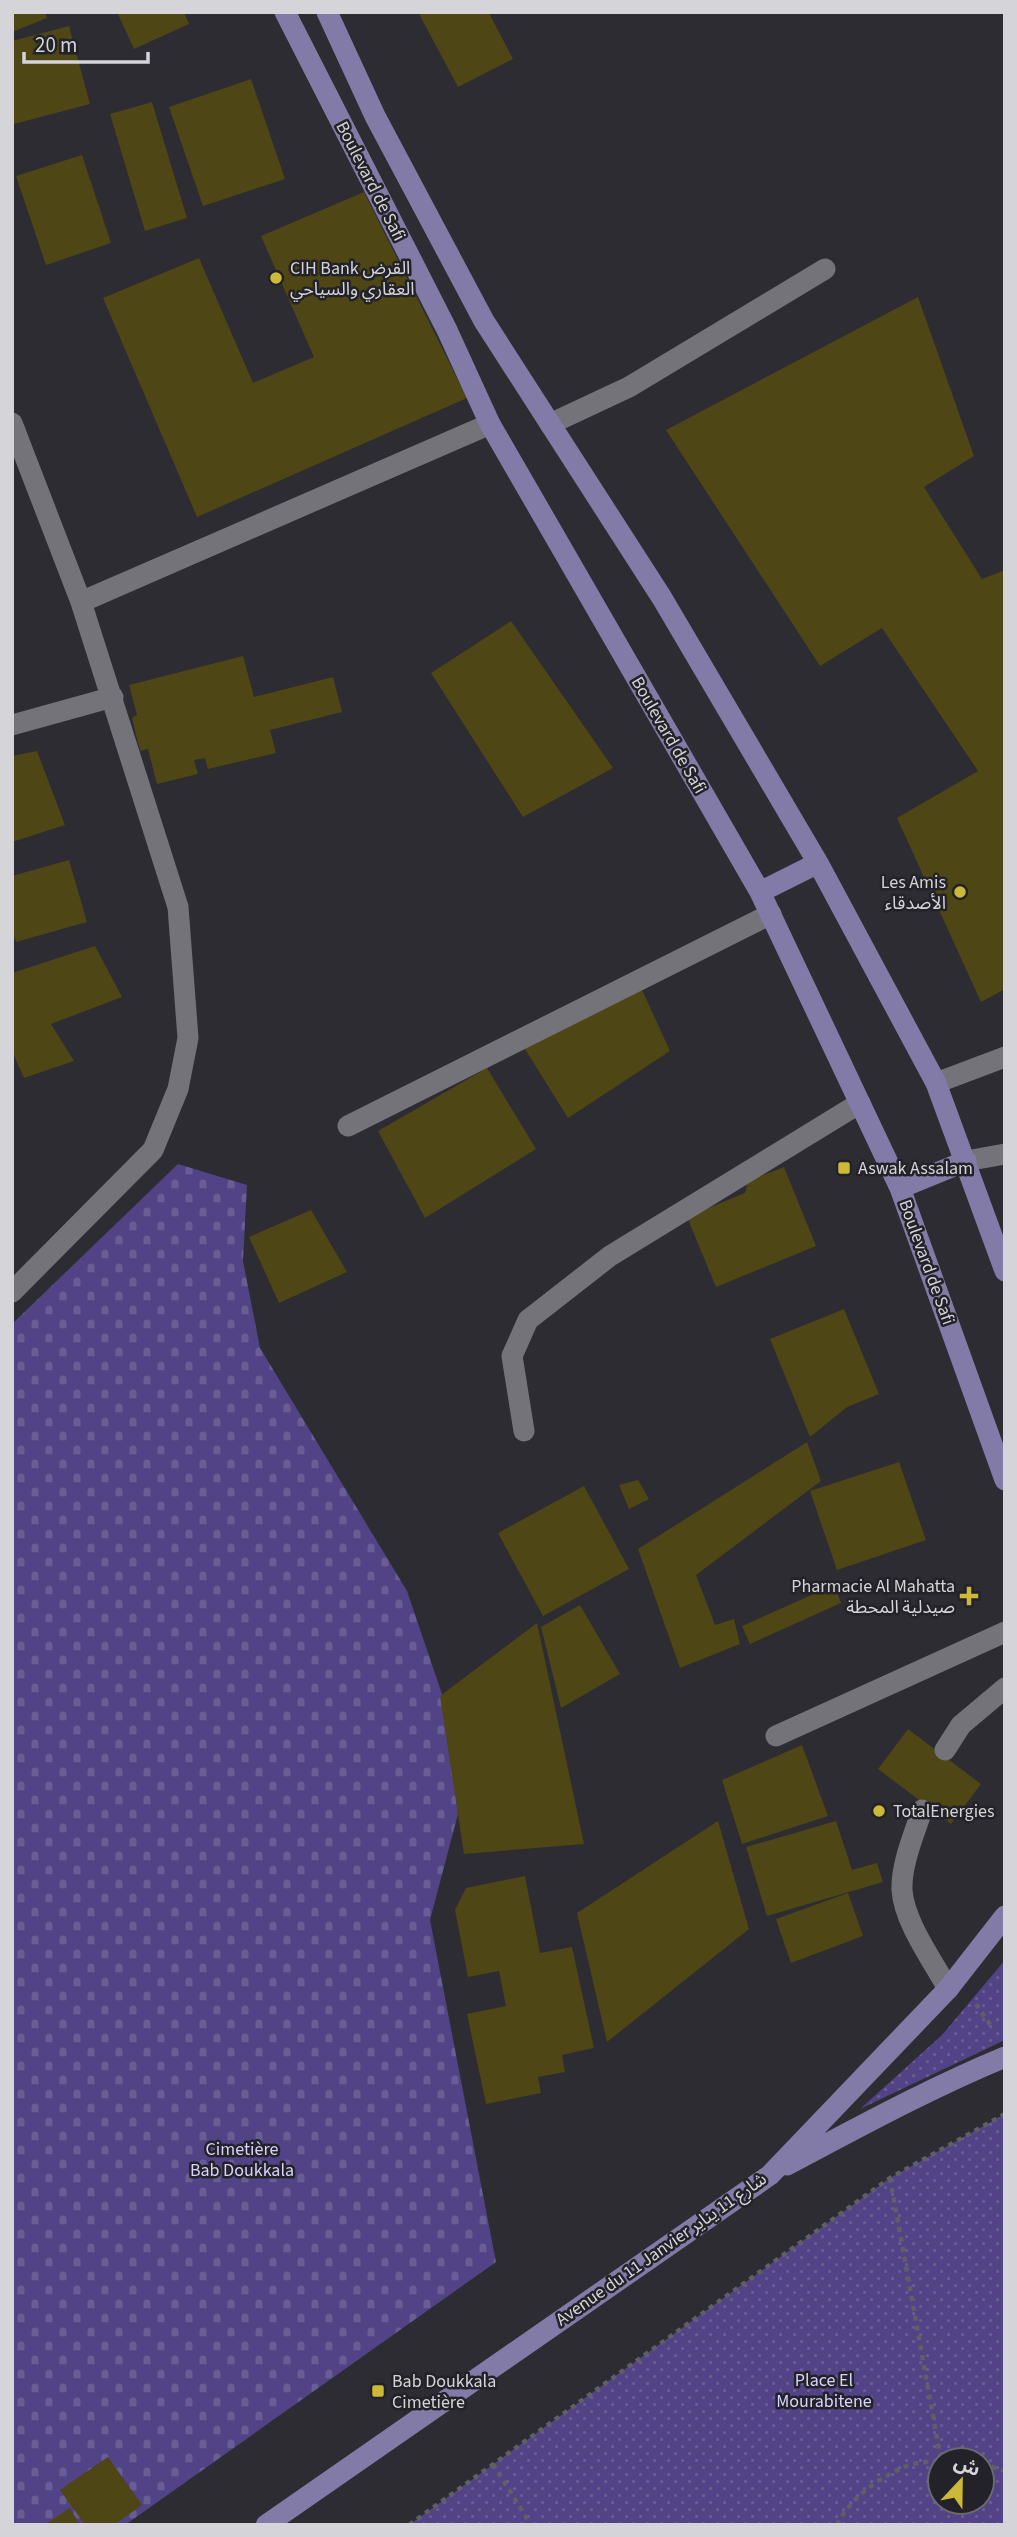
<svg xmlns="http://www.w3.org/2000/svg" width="1017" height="2537" font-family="'Source Sans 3','Noto Sans Arabic',sans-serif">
<defs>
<pattern id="green-dots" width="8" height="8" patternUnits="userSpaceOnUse" patternTransform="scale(1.75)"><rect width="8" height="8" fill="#514385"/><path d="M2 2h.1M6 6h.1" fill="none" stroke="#695d96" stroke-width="1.8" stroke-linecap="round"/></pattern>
<pattern id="cemetery-stones" width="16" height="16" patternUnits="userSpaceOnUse" patternTransform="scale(1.75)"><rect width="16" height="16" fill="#514385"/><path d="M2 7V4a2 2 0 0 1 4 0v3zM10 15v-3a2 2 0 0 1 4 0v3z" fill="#695d96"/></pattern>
</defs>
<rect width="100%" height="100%" fill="#2c2c32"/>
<path fill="url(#green-dots)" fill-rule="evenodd" d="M 1005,1960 L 1005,2040 L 860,2109 L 942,2035 Z
M 1005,2114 L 1005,2525 L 409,2525 L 890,2178 ZM 940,2460 L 982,2460 L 982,2502 L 940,2502 Z"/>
<path fill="url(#cemetery-stones)" d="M 178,1164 L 247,1185 L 243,1261 L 260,1348 L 407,1591 L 445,1703 L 458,1814 L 430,1920 L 496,2262 L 125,2525 L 12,2525 L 12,1324 Z"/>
<path fill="#4e4614" d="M 12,12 L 45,12 L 47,18 L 12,32 Z
M 117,12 L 184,12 L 189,24 L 134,49 Z
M 418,12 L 495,12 L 490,15 L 513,59 L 458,87 Z
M 69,26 L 90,104 L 14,124 L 12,41 Z
M 251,79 L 285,179 L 203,206 L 169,107 Z
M 152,102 L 187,218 L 145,231 L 110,114 Z
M 82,155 L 111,243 L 46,265 L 16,176 Z
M 364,192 L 467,398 L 197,517 L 103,298 L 199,258 L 253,383 L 314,357 L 261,236 Z
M 918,297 L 974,456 L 924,487 L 982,579 L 1005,570 L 1005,989 L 981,1002 L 897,818 L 978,771 L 882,628 L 820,666 L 666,430 Z
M 511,621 L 613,768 L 523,817 L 431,673 Z
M 243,656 L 254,697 L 333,677 L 342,712 L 270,730 L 276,753 L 208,769 L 205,758 L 194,760 L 198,774 L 157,784 L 148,749 L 140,751 L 132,718 L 137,715 L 129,685 Z
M 37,751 L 65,825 L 12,842 L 12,756 Z
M 69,860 L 87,922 L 16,942 L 12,931 L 12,876 Z
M 95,946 L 122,997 L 51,1024 L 74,1061 L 24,1078 L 12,1051 L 12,973 Z
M 638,981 L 670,1051 L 568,1118 L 523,1046 Z
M 487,1068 L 536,1149 L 425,1218 L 378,1131 Z
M 784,1167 L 816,1246 L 716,1287 L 687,1217 L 745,1193 L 748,1181 Z
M 311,1210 L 347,1272 L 279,1303 L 249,1237 Z
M 844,1309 L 879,1394 L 847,1407 L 810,1437 L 770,1339 Z
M 807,1442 L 821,1481 L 696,1575 L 715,1625 L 734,1619 L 740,1644 L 680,1668 L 638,1549 Z
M 899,1462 L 926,1540 L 837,1570 L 810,1491 Z
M 638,1480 L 649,1499 L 629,1509 L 619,1485 Z
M 584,1486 L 629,1569 L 543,1616 L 498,1533 Z
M 834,1585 L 841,1603 L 750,1644 L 742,1626 Z
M 580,1605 L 620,1674 L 561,1708 L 541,1627 Z
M 537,1623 L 584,1844 L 464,1854 L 440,1696 Z
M 908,1729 L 981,1784 L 951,1824 L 878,1769 Z
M 802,1745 L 828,1816 L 742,1844 L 722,1780 Z
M 718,1821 L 749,1929 L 607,2042 L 577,1913 Z
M 836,1821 L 852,1870 L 877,1863 L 883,1882 L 767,1916 L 746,1847 Z
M 525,1876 L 540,1953 L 572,1947 L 594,2048 L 562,2055 L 565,2072 L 538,2077 L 541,2093 L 486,2104 L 467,2014 L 506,2006 L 499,1971 L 468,1977 L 455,1910 L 466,1888 Z
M 848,1893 L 863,1936 L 791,1963 L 776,1919 Z
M 108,2457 L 142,2505 L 114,2525 L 85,2525 L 60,2490 Z
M 70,2508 L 80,2525 L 44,2525 Z"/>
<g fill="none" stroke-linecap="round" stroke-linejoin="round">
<path stroke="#5f5f65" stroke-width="4.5" stroke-dasharray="5 5" stroke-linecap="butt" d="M 976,2004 L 993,2029
M 890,2178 L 941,2460
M 946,2460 L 961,2460
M 493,2464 L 531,2525
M 982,2464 L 1005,2471
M 409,2525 L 890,2178 L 1005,2114
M 837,2525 C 850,2498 880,2477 907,2466 C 917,2462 930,2462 940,2461"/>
<path stroke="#74737a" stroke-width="21" d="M 550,424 L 629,387 L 825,269
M 966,1161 L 1005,1154
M 524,1431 L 512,1356 L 528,1320 L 610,1256 L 860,1103
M 776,1736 L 1005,1632
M 945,1750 L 961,1725 L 1005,1688
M 922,1810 C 914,1835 901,1864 902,1890 C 904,1922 933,1961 948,1989"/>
<path stroke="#74737a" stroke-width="21" d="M 12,423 L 81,602 L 178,907 L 188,1038 L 178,1089 L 153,1150 L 12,1292
M 81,602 L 490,424
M 12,725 L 113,697
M 936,1083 L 1005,1057
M 348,1126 L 771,914"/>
<path stroke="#837ba7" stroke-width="21" d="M 285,12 L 447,330 L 490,424 L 760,892 L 900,1188 L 1005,1480
M 327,12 L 375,116 L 484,321 L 662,598 L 818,863 L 936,1083 L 1005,1271
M 760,892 L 818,863
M 900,1188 L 966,1161
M 787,2165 C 859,2127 930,2088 1005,2057
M 266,2525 L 770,2175 L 948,1989 L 1005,1916"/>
</g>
<g fill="#cdb938" stroke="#232228" stroke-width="2.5">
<circle cx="276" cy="278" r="7"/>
<circle cx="960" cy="892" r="7"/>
<rect x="837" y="1161" width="14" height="14" rx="3.5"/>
<path d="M965.5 1585.5h7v7h7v7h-7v7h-7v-7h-7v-7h7z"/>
<circle cx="879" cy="1811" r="7"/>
<rect x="371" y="2384" width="14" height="14" rx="3.5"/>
</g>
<g text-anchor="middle" stroke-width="5" stroke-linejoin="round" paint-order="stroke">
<g font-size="18" fill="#d5d5d9" stroke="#232228">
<text transform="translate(371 181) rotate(63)" y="6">Boulevard de Safi</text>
<text transform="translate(669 735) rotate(60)" y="6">Boulevard de Safi</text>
<text transform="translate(927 1262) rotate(70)" y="6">Boulevard de Safi</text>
<text transform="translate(661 2249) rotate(-35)" y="6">Avenue du 11 Janvier شارع 11 يناير</text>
</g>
<g font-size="18" fill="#d5d5d9" stroke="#232228" text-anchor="start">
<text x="290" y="274">CIH Bank القرض<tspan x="290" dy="21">العقاري والسياحي</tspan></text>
<text x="946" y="888" text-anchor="end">Les Amis<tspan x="946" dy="21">الأصدقاء</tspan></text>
<text x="858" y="1174">Aswak Assalam</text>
<text x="955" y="1592" text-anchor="end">Pharmacie Al Mahatta<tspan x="955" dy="21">صيدلية المحطة</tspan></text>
<text x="893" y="1817">TotalEnergies</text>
<text x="392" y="2387">Bab Doukkala<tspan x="392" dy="21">Cimetière</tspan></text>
</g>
<g font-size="18" fill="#d8d2fc" stroke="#232228">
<text x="242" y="2155">Cimetière<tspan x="242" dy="21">Bab Doukkala</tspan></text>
<text x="824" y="2386">Place El<tspan x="824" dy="21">Mourabitene</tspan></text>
</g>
</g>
<rect width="1017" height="2537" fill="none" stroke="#d5d5d9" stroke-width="28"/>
<g transform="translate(961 2481) rotate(22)"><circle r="33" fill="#232228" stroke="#6a6a6f" stroke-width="2"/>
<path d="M0-5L12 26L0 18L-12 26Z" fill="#cdb938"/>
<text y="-10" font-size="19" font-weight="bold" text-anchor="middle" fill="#d5d5d9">ش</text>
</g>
<path d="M24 52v10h124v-10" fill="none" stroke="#d5d5d9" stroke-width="3.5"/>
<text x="35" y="52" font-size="21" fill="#d5d5d9" stroke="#232228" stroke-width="5" paint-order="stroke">20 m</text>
</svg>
